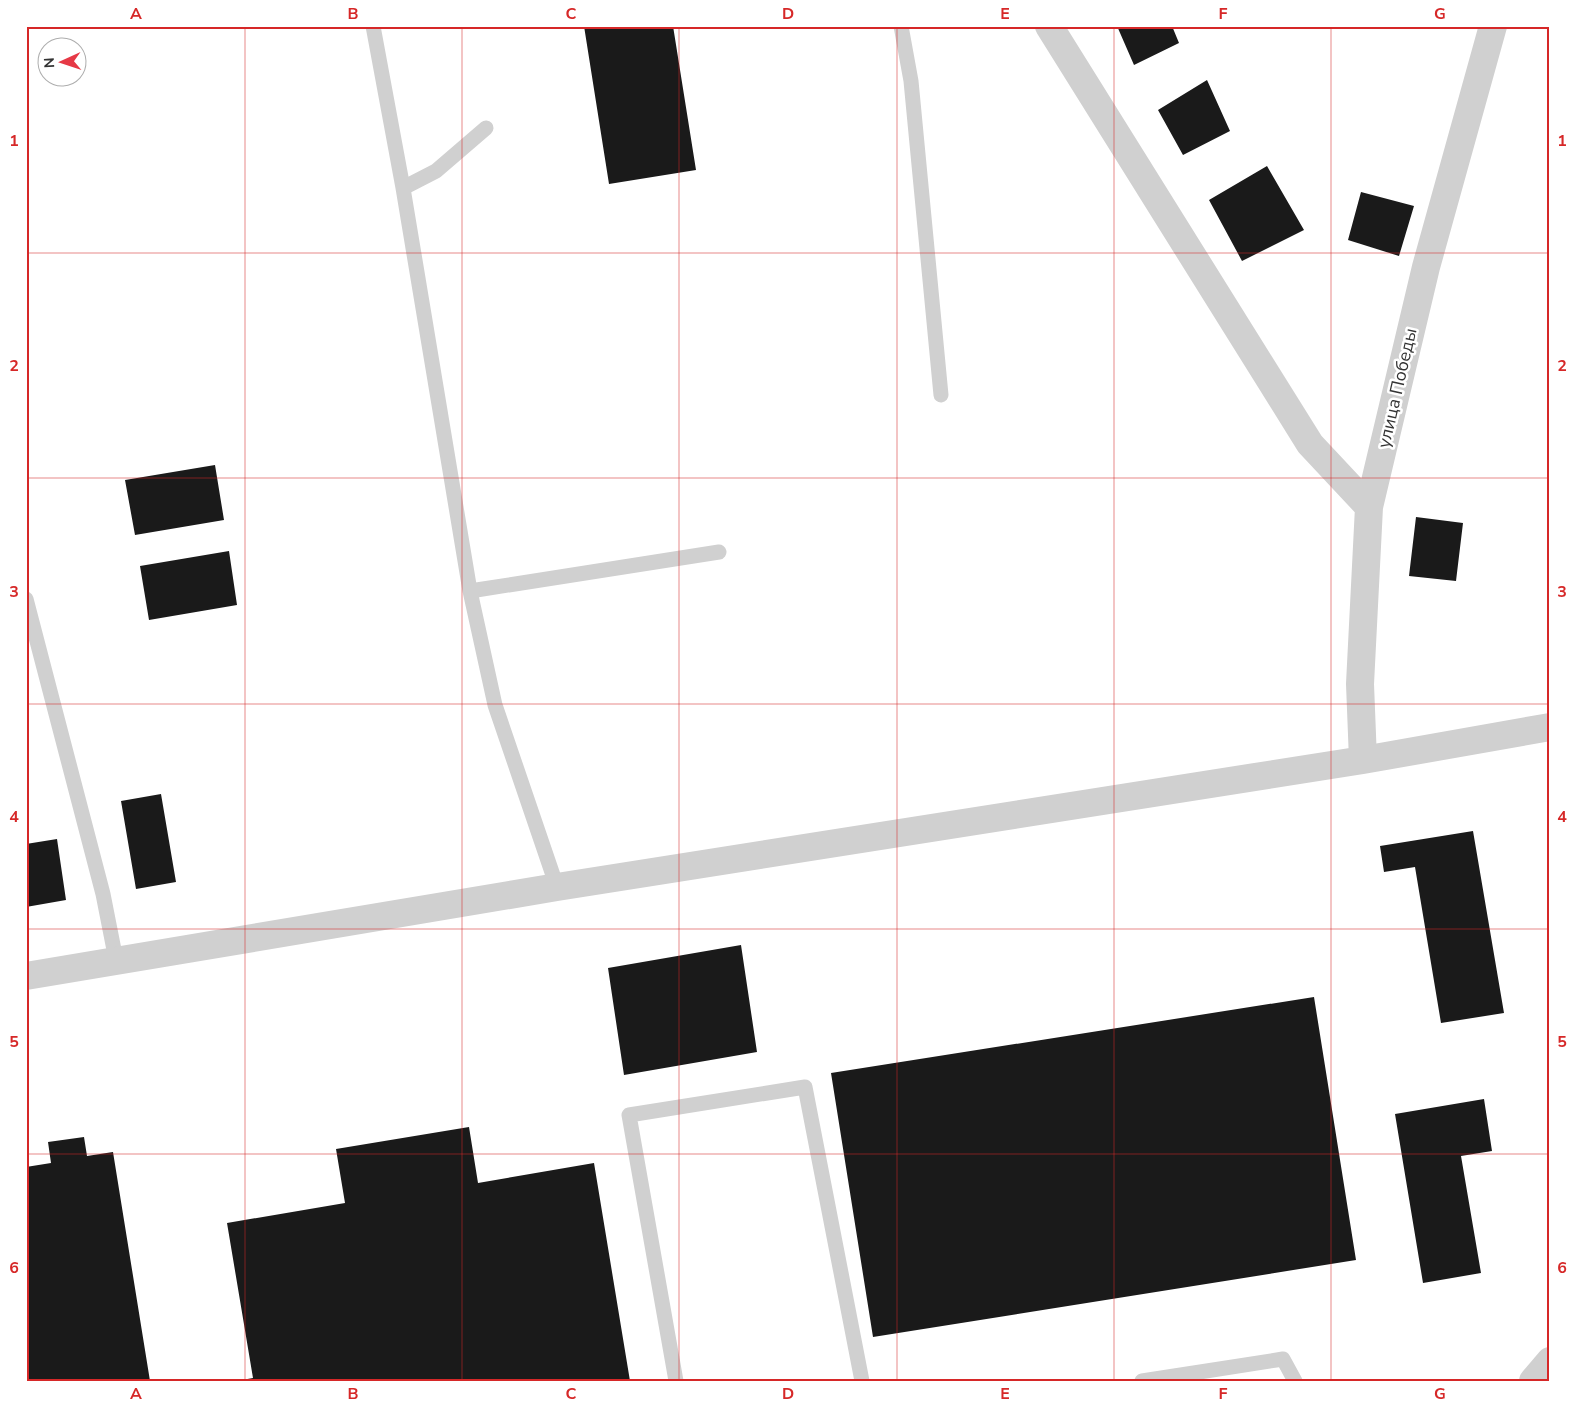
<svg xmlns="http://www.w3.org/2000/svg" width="1576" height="1407" font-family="'Nunito Sans',sans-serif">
<rect width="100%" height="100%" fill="#fff"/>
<path fill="#1a1a1a" d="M 584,26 L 673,26 L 696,170 L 609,184 Z
M 1117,26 L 1172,26 L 1179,43 L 1134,65 Z
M 1207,80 L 1230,131 L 1183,155 L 1158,110 Z
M 1267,166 L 1304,230 L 1242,261 L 1209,200 Z
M 1361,192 L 1414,206 L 1399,256 L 1348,240 Z
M 215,465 L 224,520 L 135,535 L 125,480 Z
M 1416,517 L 1463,523 L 1456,581 L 1409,576 Z
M 229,551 L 237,605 L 149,620 L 140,566 Z
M 161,794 L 176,882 L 136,889 L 121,801 Z
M 1473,831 L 1504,1013 L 1441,1023 L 1415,867 L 1384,872 L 1380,846 Z
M 57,839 L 66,900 L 26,907 L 26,844 Z
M 741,945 L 757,1052 L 624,1075 L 608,968 Z
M 1314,997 L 1356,1260 L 873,1337 L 831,1073 Z
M 1484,1099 L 1492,1151 L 1461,1156 L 1481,1273 L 1423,1283 L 1395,1114 Z
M 469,1127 L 478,1183 L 594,1163 L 630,1381 L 242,1381 L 242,1380 L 253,1378 L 227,1223 L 345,1203 L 336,1149 Z
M 84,1137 L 87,1156 L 113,1152 L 150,1381 L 26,1381 L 26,1167 L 51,1163 L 48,1142 Z"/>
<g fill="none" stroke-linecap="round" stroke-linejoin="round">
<path stroke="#d0d0d0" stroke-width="15" d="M 373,26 L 403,188 L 470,591 L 495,705 L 557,887
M 901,26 L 911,81 L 941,395
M 403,188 L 436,171 L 486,128
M 470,591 L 719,552
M 26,599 L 103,894 L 116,960
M 676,1381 L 629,1115 L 805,1087 L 862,1381
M 1142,1381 L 1283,1359 L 1295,1381"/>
<path stroke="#d0d0d0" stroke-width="28" d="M 1049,26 L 1310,444 L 1369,507
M 1363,760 L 1360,684 L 1369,507 L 1426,267 L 1493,26
M 26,976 L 557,887 L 1363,760 L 1550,727"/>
<path stroke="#d0d0d0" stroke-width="28" d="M 1533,1381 L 1550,1361"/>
</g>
<path fill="none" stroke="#d62828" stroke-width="1" stroke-opacity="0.55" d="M 245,26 L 245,1381M 462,26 L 462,1381M 679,26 L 679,1381M 897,26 L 897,1381M 1114,26 L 1114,1381M 1331,26 L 1331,1381M 26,253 L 1550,253M 26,478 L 1550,478M 26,704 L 1550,704M 26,929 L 1550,929M 26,1154 L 1550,1154"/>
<g text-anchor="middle" stroke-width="5" stroke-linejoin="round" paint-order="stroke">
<g font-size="18" fill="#333" stroke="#fff">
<text transform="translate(1397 388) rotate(-77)" y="6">улица Победы</text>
</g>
</g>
<rect width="1576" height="1407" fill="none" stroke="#ffffff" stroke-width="55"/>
<g transform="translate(62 62) rotate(267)"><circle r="24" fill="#ffffff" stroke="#adadad"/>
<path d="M0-4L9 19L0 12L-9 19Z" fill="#e63946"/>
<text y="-8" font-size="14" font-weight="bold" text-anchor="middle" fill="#333333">N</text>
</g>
<rect x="28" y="28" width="1520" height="1352" fill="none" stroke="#d62828" stroke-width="2"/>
<g font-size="16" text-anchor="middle" font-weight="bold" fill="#d62828">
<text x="136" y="19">A</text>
<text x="353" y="19">B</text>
<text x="571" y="19">C</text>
<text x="788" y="19">D</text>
<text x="1005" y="19">E</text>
<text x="1223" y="19">F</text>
<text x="1440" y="19">G</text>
<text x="14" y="146">1</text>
<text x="1562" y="146">1</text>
<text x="14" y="371">2</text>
<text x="1562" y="371">2</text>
<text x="14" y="597">3</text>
<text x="1562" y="597">3</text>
<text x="14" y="822">4</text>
<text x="1562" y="822">4</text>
<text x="14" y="1047">5</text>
<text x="1562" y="1047">5</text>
<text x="14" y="1273">6</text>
<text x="1562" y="1273">6</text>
<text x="136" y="1399">A</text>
<text x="353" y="1399">B</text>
<text x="571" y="1399">C</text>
<text x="788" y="1399">D</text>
<text x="1005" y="1399">E</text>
<text x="1223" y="1399">F</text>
<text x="1440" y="1399">G</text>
</g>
</svg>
